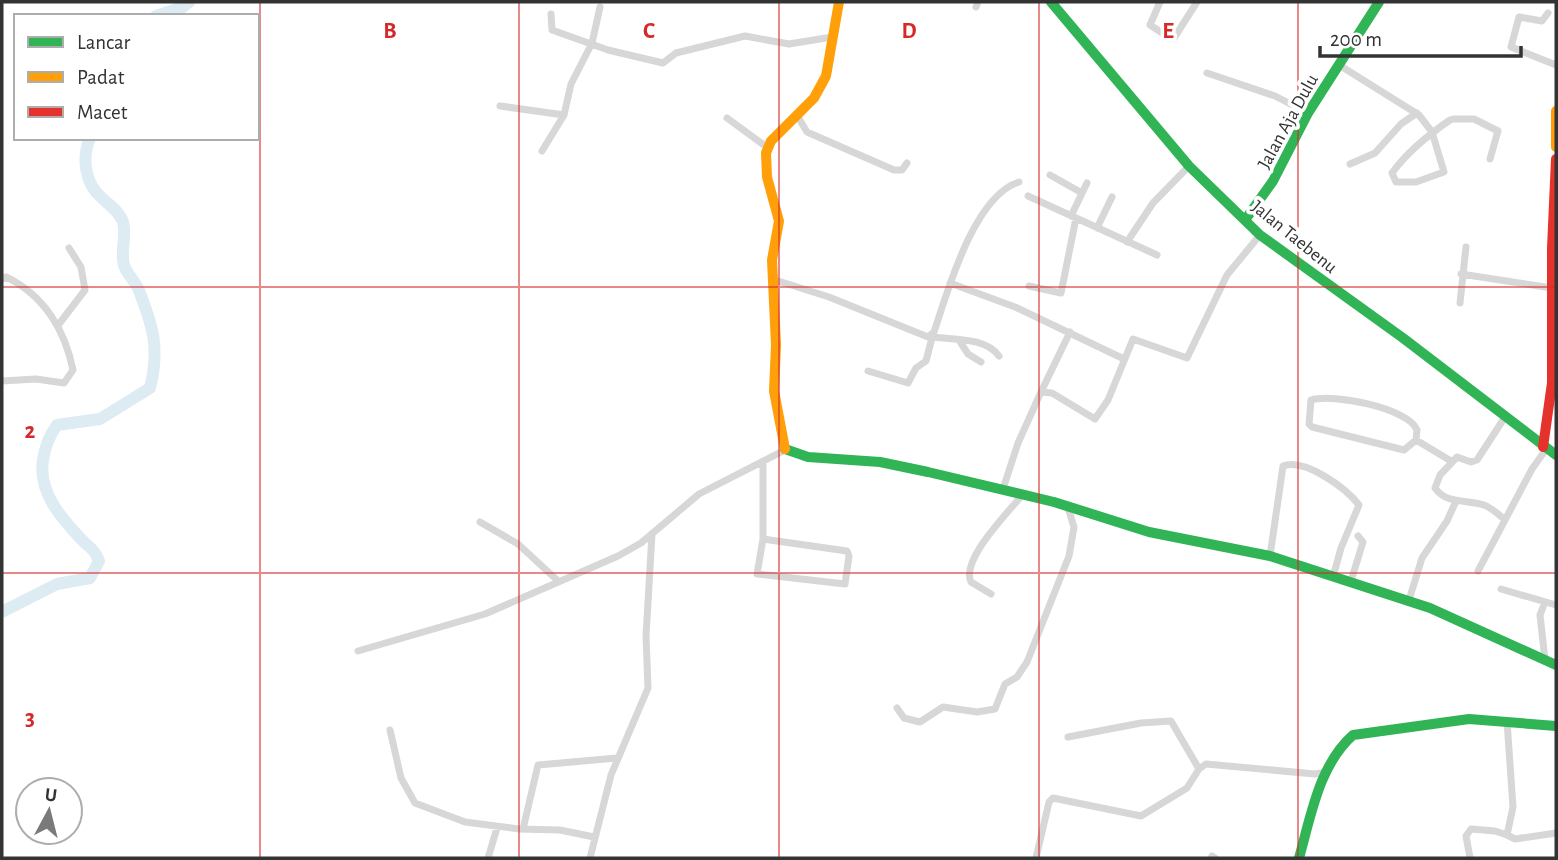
<svg xmlns="http://www.w3.org/2000/svg" width="1558" height="860" font-family="'Alegreya Sans',sans-serif">
<rect width="100%" height="100%" fill="#fff"/>
<g fill="none" stroke-linecap="round" stroke-linejoin="round">
<path stroke="#ddebf3" stroke-width="12" d="M 156,16 L 183,7 L 189,2
M 2,612 L 57,584 L 90,578 L 99,561 C 95,550 90,548 82,540 C 61,518 38,492 43,460 C 45,446 49,436 57,425 L 100,419 L 150,388 C 160,348 153,326 138,288 C 134,280 126,273 124,265 C 120,252 127,235 123,222 C 119,211 109,205 102,198 C 84,183 82,157 90,138"/>
<path stroke="#d7d7d7" stroke-width="7" d="M 1160,2 L 1150,25 L 1170,38 L 1174,38 L 1197,2
M 976,7 L 978,2
M 1548,13 L 1542,21 L 1519,17 L 1511,47 L 1556,65
M 551,14 L 552,30 L 608,50 L 663,63 L 676,53 L 745,36 L 789,44 L 832,37
M 1339,65 L 1419,115 L 1432,132 L 1444,172 L 1416,182 L 1396,182 L 1392,173 C 1408,151 1428,135 1450,120 L 1453,119 L 1474,119 L 1498,131 L 1490,159
M 1207,73 L 1275,96 L 1308,113
M 500,106 L 564,115
M 798,117 L 807,132 L 894,170 L 902,170 L 907,163
M 727,118 L 768,148
M 542,151 L 564,115 L 571,84 L 592,43 L 600,7
M 1350,164 L 1375,153 L 1401,124 L 1417,113
M 1050,175 L 1082,193
M 1028,196 L 1157,255
M 1071,216 L 1087,183
M 1097,228 L 1112,197
M 1127,242 L 1153,203 L 1189,166
M 1461,274 L 1552,288
M 2,279 L 6,277 C 44,295 65,330 73,370 L 64,383 L 36,379 L 2,381
M 772,279 L 829,297 L 928,337 L 934,332 C 948,290 974,196 1019,182
M 950,283 L 1015,307 L 1122,358
M 1029,286 L 1061,293 L 1076,218
M 1460,303 L 1466,247
M 59,324 L 85,290 L 81,267 L 69,248
M 933,337 C 954,340 985,337 999,356
M 959,340 L 968,354 L 981,362
M 868,371 L 908,383 L 916,368 L 926,361 L 933,334
M 1041,392 L 1070,332
M 1416,440 L 1404,450 L 1312,427 L 1309,424 L 1311,400 C 1332,393 1409,408 1417,430 L 1416,440 L 1451,461
M 1003,489 L 1018,443 L 1041,392 L 1052,393 L 1095,419 L 1108,400 L 1133,339 L 1187,358 L 1227,275 L 1260,235
M 1504,519 C 1498,514 1492,508 1484,505 C 1467,499 1447,505 1435,488 L 1440,475 L 1457,457 L 1471,462 L 1477,460 L 1505,417
M 480,522 L 518,544 L 557,580
M 763,539 L 847,551 L 849,556 L 845,584 L 757,574 L 763,539 L 763,461
M 1270,556 L 1283,466 C 1305,458 1346,488 1359,505 L 1341,548 L 1333,577
M 1478,571 L 1532,469 L 1547,448
M 1351,581 L 1363,542 L 1358,536
M 1501,589 L 1556,605
M 991,594 L 971,582 C 960,560 1009,512 1022,495
M 1409,600 L 1422,558 L 1447,521 L 1456,501
M 358,651 L 485,614 L 618,556 L 641,543 L 699,494 L 785,450
M 1545,660 L 1540,615 L 1545,602
M 897,708 L 904,718 L 920,722 L 943,707 L 977,712 L 995,709 L 1005,684 L 1017,677 L 1027,662 L 1069,556 L 1074,527 L 1068,508
M 1507,721 L 1513,807 L 1507,835 L 1515,839 L 1556,833
M 390,730 L 401,778 L 415,803 L 465,822 L 519,829 L 560,830 L 594,837
M 1068,737 L 1141,723 L 1171,721 L 1199,769
M 523,829 L 538,765 L 617,758
M 1212,856 L 1215,858
M 488,858 L 497,828
M 590,858 L 611,775 L 648,688 L 646,636 L 652,534
M 1036,858 L 1049,802 L 1053,798 L 1141,816 L 1187,788 L 1199,769 L 1206,764 L 1315,774 L 1327,772
M 1470,858 L 1466,836 L 1471,829 L 1495,831 L 1507,835"/>
<path stroke="#30b455" stroke-width="10" d="M 1051,2 L 1189,166 L 1260,235 L 1403,338 L 1556,455
M 1245,220 L 1273,181 L 1308,113 L 1379,2
M 785,449 L 808,457 L 880,462 L 928,472 L 1054,502 L 1149,532 L 1270,556 L 1430,608 L 1556,665
M 1299,858 C 1311,816 1319,765 1353,735 L 1469,719 L 1556,726"/>
<path stroke="#ff9f0a" stroke-width="10" d="M 1556,111 L 1556,147
M 785,449 L 774,391 L 776,345 L 772,260 L 779,221 L 767,177 L 766,153 L 771,141 L 814,98 L 826,76 L 839,2"/>
<path stroke="#e5322d" stroke-width="10" d="M 1543,447 L 1552,383 L 1552,248 L 1556,159"/>
</g>
<path fill="none" stroke="#d62828" stroke-width="2" stroke-opacity="0.55" d="M 260,2 L 260,858M 519,2 L 519,858M 779,2 L 779,858M 1039,2 L 1039,858M 1298,2 L 1298,858M 2,287 L 1556,287M 2,573 L 1556,573"/>
<g text-anchor="middle" stroke-width="7" stroke-linejoin="round" paint-order="stroke">
<g font-size="19" fill="#333" stroke="#fff">
<text transform="translate(1287 121) rotate(-61)" y="7">Jalan Aja Dulu</text>
<text transform="translate(1295 236) rotate(39)" y="7">Jalan Taebenu</text>
</g>
</g>
<g font-size="23" text-anchor="middle" font-weight="bold" fill="#d62828" stroke="#fff" stroke-width="7" stroke-linejoin="round" paint-order="stroke">
<text x="390" y="38">B</text>
<text x="649" y="38">C</text>
<text x="909" y="38">D</text>
<text x="1168" y="38">E</text>
<text x="30" y="438">2</text>
<text x="30" y="725">3</text>
</g>
<rect width="1558" height="860" fill="none" stroke="#333333" stroke-width="7"/>
<rect x="14" y="14" width="245" height="126" fill="#ffffff" stroke="#adadad" stroke-width="2"/>
<rect x="28" y="37" width="35" height="10" fill="#30b455" stroke="#adadad" stroke-width="2"/>
<text x="77" y="49" font-size="21" fill="#333333">Lancar</text>
<rect x="28" y="72" width="35" height="10" fill="#ff9f0a" stroke="#adadad" stroke-width="2"/>
<text x="77" y="84" font-size="21" fill="#333333">Padat</text>
<rect x="28" y="107" width="35" height="10" fill="#e5322d" stroke="#adadad" stroke-width="2"/>
<text x="77" y="119" font-size="21" fill="#333333">Macet</text>
<g transform="translate(49 811) rotate(7)"><circle r="33" fill="#ffffff" stroke="#adadad" stroke-width="2"/>
<path d="M0-5L12 26L0 18L-12 26Z" fill="#7a7a7a"/>
<text y="-10" font-size="19" font-weight="bold" text-anchor="middle" fill="#333333">U</text>
</g>
<path d="M1320 46v10h201v-10" fill="none" stroke="#333333" stroke-width="3.5"/>
<text x="1330" y="46" font-size="21" fill="#333333" stroke="#ffffff" stroke-width="5" paint-order="stroke">200 m</text>
</svg>
